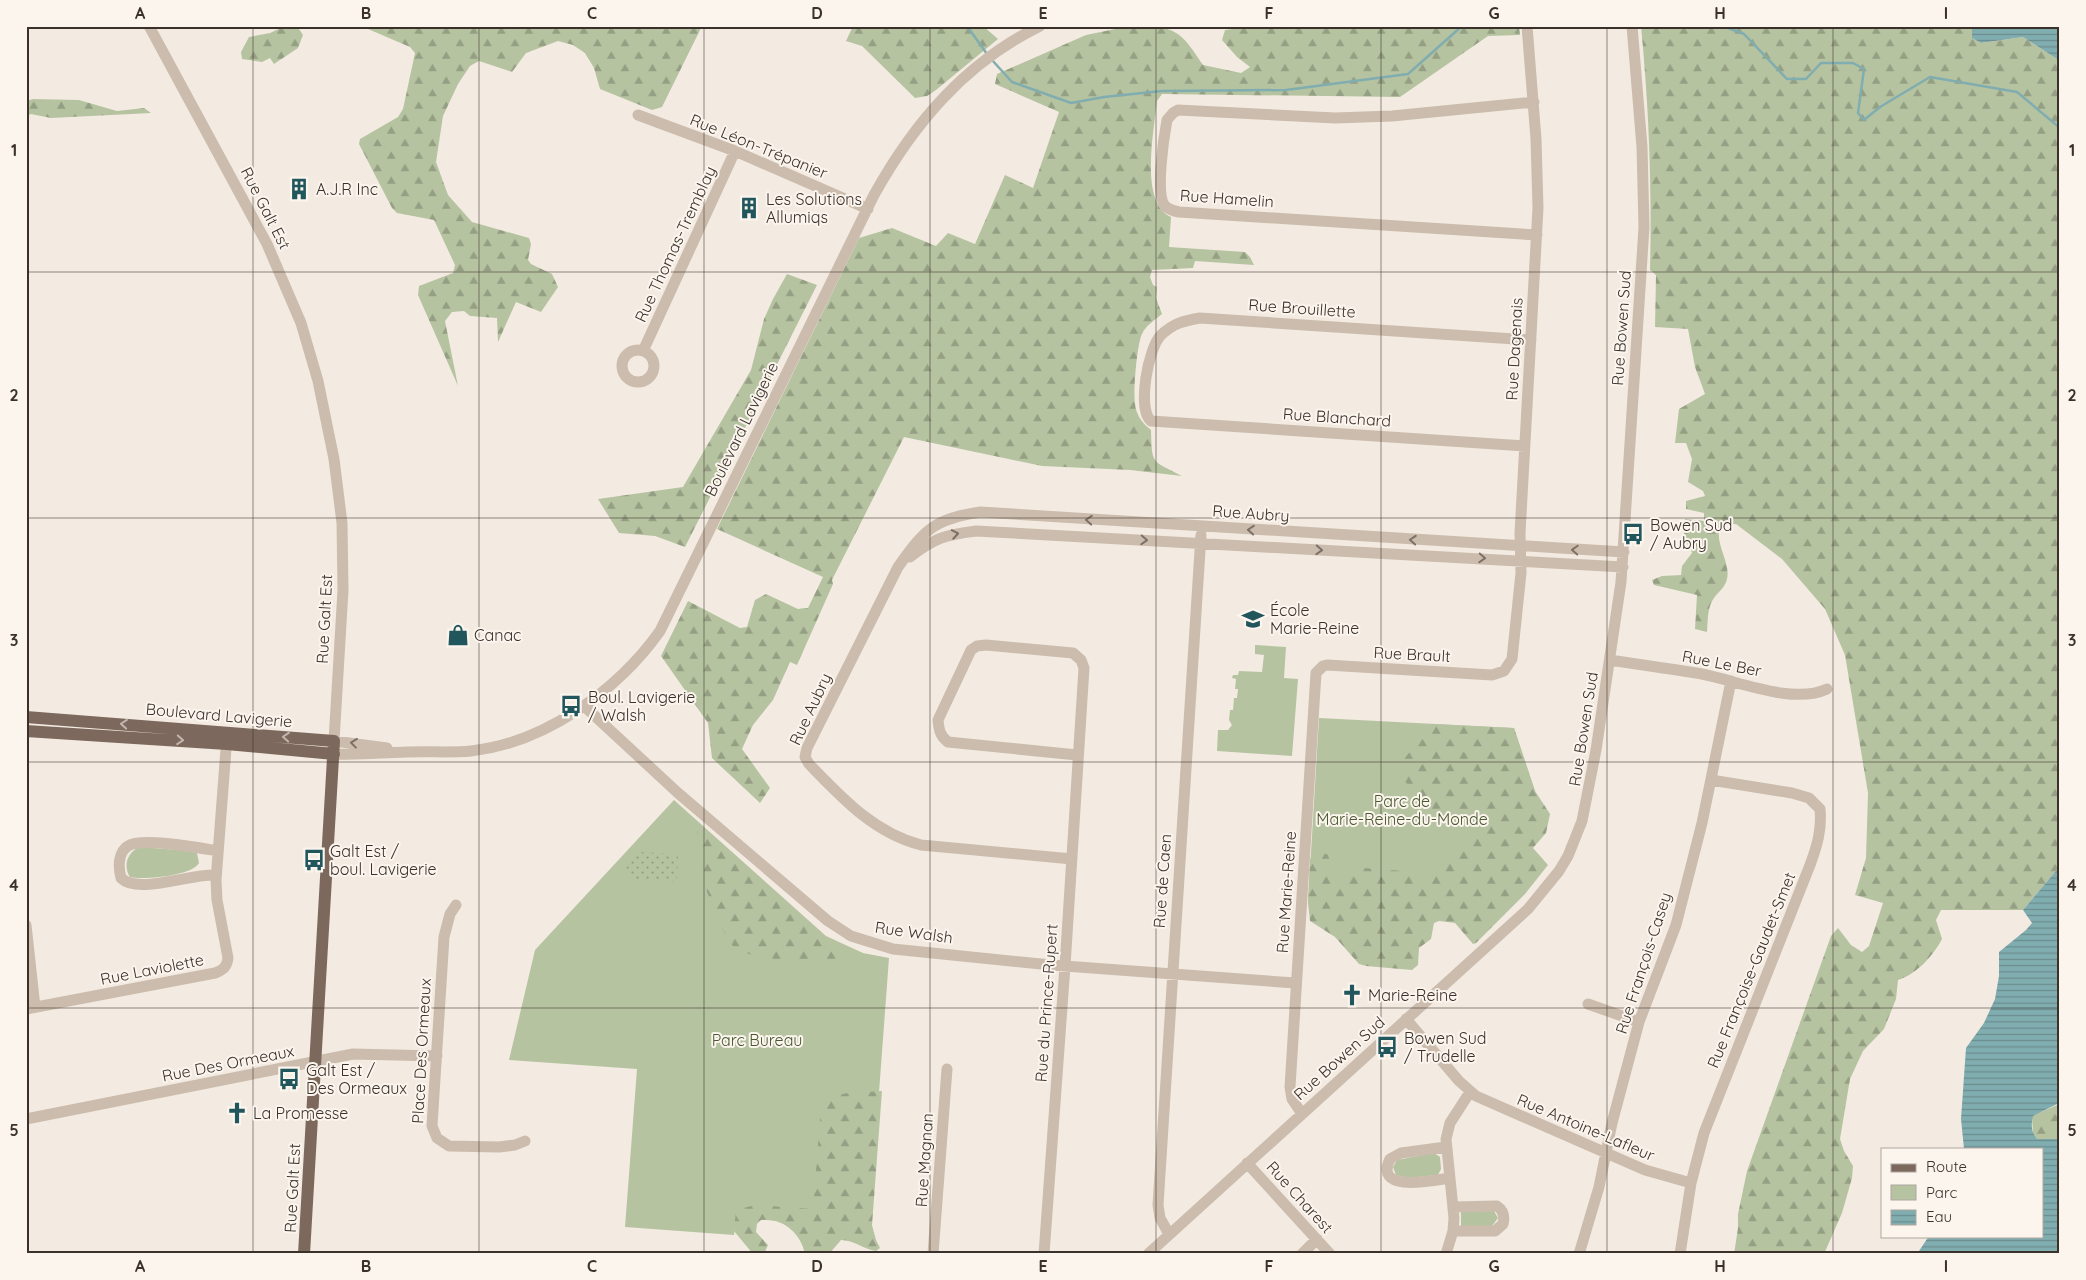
<svg xmlns="http://www.w3.org/2000/svg" width="2086" height="1280" font-family="Quicksand,sans-serif">
<defs>
<pattern id="forest-firs" width="22" height="20" patternUnits="userSpaceOnUse" patternTransform="scale(1.25)"><rect width="22" height="20" fill="#b6c3a1"/><path d="M5 1l3.5 6h-7zM16 11l3.5 6h-7z" fill="#959f83"/></pattern>
<pattern id="garden-dots" width="8" height="8" patternUnits="userSpaceOnUse" patternTransform="scale(1.25)"><rect width="8" height="8" fill="#b6c3a1"/><path d="M2 2h.1M6 6h.1" fill="none" stroke="#959f83" stroke-width="1.8" stroke-linecap="round"/></pattern>
<pattern id="water-rules" width="6" height="5" patternUnits="userSpaceOnUse" patternTransform="scale(1.25)"><rect width="6" height="5" fill="#80adb0"/><path d="M0 2.5h6" fill="none" stroke="#6a8d8f"/></pattern>
</defs>
<rect width="100%" height="100%" fill="#f3ebe1"/>
<path fill="#b6c3a1" d="M 1255,645 L 1286,647 L 1284,678 L 1298,679 L 1292,756 L 1217,751 L 1218,730 L 1228,730 L 1232,725 L 1229,720 L 1230,710 L 1233,710 L 1234,698 L 1237,698 L 1238,689 L 1235,689 L 1236,679 L 1232,678 L 1233,675 L 1238,675 L 1239,671 L 1262,672 L 1264,655 L 1255,654 Z
M 1319,718 L 1514,728 L 1535,791 L 1380,967 L 1308,903 Z
M 674,800 L 826,936 L 863,953 L 889,958 L 869,1227 L 736,1218 L 734,1235 L 625,1227 L 637,1069 L 509,1060 L 535,950 Z
M 139,847 L 192,851 L 197,853 L 199,863 C 192,876 144,880 130,877 C 123,866 127,853 139,847 Z
M 1434,1153 L 1440,1157 L 1441,1169 L 1438,1175 L 1407,1178 L 1396,1175 L 1393,1167 L 1397,1160 Z
M 1461,1211 L 1494,1211 L 1498,1218 L 1492,1226 L 1461,1226 Z"/>
<path fill="url(#forest-firs)" d="M 285,26 L 297,26 L 303,35 L 298,48 L 274,64 L 270,58 L 262,62 L 242,59 L 241,52 L 249,37 L 270,33 Z
M 361,26 L 702,26 L 662,107 L 652,110 L 600,89 L 594,68 L 585,53 L 573,45 L 558,41 L 526,53 L 512,72 L 479,61 L 470,66 L 458,84 L 443,116 L 436,162 L 448,195 L 472,222 L 529,238 L 531,244 L 528,260 L 531,264 L 552,274 L 558,287 L 541,312 L 516,302 L 498,342 L 497,318 L 470,316 L 464,311 L 452,312 L 445,321 L 458,386 L 418,295 L 419,286 L 453,273 L 455,265 L 434,220 L 397,213 L 392,208 L 359,144 L 360,139 L 398,117 L 403,109 L 415,53 L 410,47 Z
M 853,26 L 983,26 L 998,39 L 936,90 L 927,96 L 915,98 L 862,46 L 846,41 Z
M 1130,26 C 1174,26 1179,28 1203,65 L 1241,73 L 1250,67 L 1237,57 L 1222,40 L 1225,30 L 1255,26 L 1519,26 L 1520,35 L 1488,36 L 1400,97 L 1162,94 L 1157,101 C 1154,131 1139,203 1171,217 L 1169,247 L 1245,252 L 1250,257 L 1254,265 L 1195,261 L 1193,268 L 1152,270 L 1150,277 L 1153,285 L 1157,287 L 1156,298 L 1162,314 C 1155,320 1146,325 1142,334 C 1137,344 1133,392 1135,404 C 1136,415 1143,424 1151,430 C 1152,465 1151,460 1182,476 L 1130,470 L 1042,466 L 904,437 L 832,580 L 833,584 L 797,665 L 790,662 L 773,700 L 753,725 L 742,749 L 770,788 L 760,803 L 712,758 L 708,723 L 661,656 L 688,601 L 740,628 L 747,627 L 755,600 L 766,594 L 798,609 L 808,608 L 823,577 L 717,529 L 859,238 L 892,228 L 936,246 L 948,233 L 975,244 L 1005,175 L 1033,188 L 1059,112 L 995,84 L 997,74 L 1086,35 Z
M 1641,26 L 1972,26 L 1972,38 L 1981,43 L 2023,37 L 2060,61 L 2060,866 L 2023,910 L 1941,910 L 1936,920 L 1942,939 C 1933,956 1917,974 1898,980 L 1896,999 L 1884,1029 L 1863,1051 L 1850,1079 L 1840,1139 L 1844,1151 L 1853,1166 L 1852,1178 L 1842,1213 L 1824,1254 L 1734,1254 L 1738,1228 L 1738,1214 L 1747,1171 L 1831,936 L 1838,928 L 1851,945 L 1862,952 L 1869,946 L 1883,903 L 1855,895 L 1866,858 L 1868,793 L 1845,655 L 1825,609 L 1782,559 L 1736,524 L 1720,525 C 1714,544 1731,562 1727,579 C 1725,588 1719,591 1714,598 C 1707,607 1708,621 1707,632 L 1695,629 L 1697,595 L 1654,585 L 1652,580 L 1662,576 L 1681,575 L 1682,566 L 1692,553 L 1691,549 L 1684,539 L 1685,519 L 1704,521 L 1704,513 L 1686,509 L 1686,501 L 1705,496 L 1703,491 L 1688,482 L 1692,459 L 1686,443 L 1675,443 L 1679,409 L 1705,394 L 1695,367 L 1688,329 L 1655,327 L 1656,275 L 1650,270 C 1652,188 1649,108 1641,26 Z
M 33,99 L 79,100 L 117,111 L 144,108 L 151,113 L 51,118 L 31,114 L 26,116 L 26,101 Z
M 787,274 L 817,285 L 685,547 L 655,536 L 619,533 L 598,499 L 683,487 L 751,370 L 764,319 L 773,299 Z
M 1432,724 L 1514,728 L 1535,791 L 1550,814 L 1546,833 L 1533,848 L 1548,865 L 1525,894 L 1476,943 L 1473,944 L 1455,923 L 1439,921 L 1434,923 L 1431,939 L 1419,948 L 1418,965 L 1412,970 L 1366,966 L 1359,964 L 1335,937 L 1310,921 L 1308,903 L 1310,859 L 1314,854 L 1324,853 L 1328,855 L 1330,861 L 1329,877 L 1333,879 L 1341,879 L 1351,867 L 1429,873 L 1436,871 L 1472,831 L 1476,817 L 1474,814 L 1434,810 L 1425,807 L 1400,775 L 1400,764 Z
M 696,824 L 819,934 L 847,950 L 838,966 L 757,957 L 736,949 L 729,942 L 722,927 L 707,892 Z
M 882,1091 L 872,1225 L 876,1240 L 880,1248 L 876,1251 C 863,1249 854,1240 841,1240 L 829,1254 L 805,1254 C 801,1233 782,1217 761,1220 L 757,1224 L 756,1232 L 768,1245 L 764,1254 L 753,1254 L 734,1231 L 736,1210 L 755,1205 L 813,1209 L 821,1107 C 831,1089 863,1093 882,1091 Z
M 2060,1097 L 2060,1139 L 2037,1139 L 2033,1134 L 2032,1116 L 2057,1105 Z"/>
<path fill="url(#garden-dots)" d="M 638,852 L 678,854 L 677,882 L 633,880 L 626,874 L 627,864 Z"/>
<path fill="url(#water-rules)" d="M 1972,26 L 2060,26 L 2060,61 L 2023,37 L 1981,43 L 1972,38 Z
M 2060,866 L 2060,1097 L 2057,1104 L 2033,1116 C 2031,1125 2031,1132 2037,1139 L 2060,1139 L 2060,1254 L 1917,1254 L 1929,1236 L 2042,1236 L 2042,1149 L 1964,1149 L 1961,1119 L 1966,1048 L 1984,1023 L 1995,999 L 1999,976 L 1999,952 L 2026,930 L 2032,923 L 2023,910 Z"/>
<g fill="none" stroke-linecap="round" stroke-linejoin="round">
<path stroke="#80adb0" stroke-width="2.5" d="M 967,26 L 987,54
M 1723,26 L 1744,34 L 1787,79 L 1806,79 L 1821,63 L 1853,63 L 1864,69 L 1858,113 L 1864,120 L 1880,107 L 1930,77 L 2017,92 L 2060,128
M 992,60 L 1012,82 L 1071,103 L 1104,97 L 1162,91 L 1286,90 L 1408,74 L 1462,26"/>
<path stroke="#ccbcad" stroke-width="11" d="M 149,26 L 267,244 L 301,323 L 318,381 L 334,459 L 342,523 L 343,590 L 334,741 L 387,748
M 1534,102 L 1392,116 L 1335,118 L 1178,110 L 1173,113 L 1167,120 C 1164,136 1155,194 1165,206 C 1169,210 1174,211 1179,212 L 1537,235
M 638,115 L 735,151 L 868,209
M622 366a16 16 0 1 1 32 0a16 16 0 1 1-32 0Z
M 643,351 L 735,151
M 1525,446 L 1151,421 C 1137,409 1148,348 1161,335 C 1174,323 1183,321 1200,318 L 1531,340
M 910,557 C 934,538 945,535 976,531 L 1623,567
M 1610,660 C 1641,665 1672,669 1702,674 C 1738,681 1793,705 1827,689
M 584,706 L 678,793 L 828,921 L 851,936 L 893,949 L 1051,965 L 1295,983
M 334,754 C 358,755 382,753 406,752 C 428,751 450,753 471,751 C 545,743 618,690 660,631 L 874,195 C 914,123 965,63 1040,26
M 1072,859 L 921,845 C 874,833 842,798 809,764 L 805,757 L 807,748 L 898,567 C 925,529 934,519 980,512 L 1624,552
M 216,875 C 192,873 138,895 121,878 C 118,867 118,852 128,846 C 141,837 200,848 218,851
M 456,905 L 450,914 L 444,937 L 432,1126 L 437,1138 L 449,1146 L 499,1147 L 515,1145 L 525,1141
M 26,925 L 35,1007
M 1588,1004 L 1639,1022
M 26,1009 L 215,973 C 223,970 227,967 228,958 L 217,900 L 216,880 L 227,736
M 1406,1019 L 1459,1081 L 1476,1096 L 1645,1170 L 1691,1183
M 1302,1114 L 1292,1099 L 1290,1087 L 1316,673 L 1323,666 L 1327,665 L 1492,675 L 1504,671 L 1512,659 L 1521,573 L 1520,533 L 1538,208 L 1536,139 L 1527,26
M 26,1119 L 353,1054 L 437,1056
M 1446,1147 L 1401,1153 L 1390,1159 C 1373,1194 1435,1180 1450,1178
M 1247,1163 L 1330,1254
M 1453,1207 L 1497,1206 C 1503,1210 1505,1216 1503,1224 L 1495,1231 L 1453,1231
M 1169,1234 L 1160,1218 L 1158,1205 L 1201,535
M 933,1254 L 947,1069
M 1044,1254 L 1065,966 L 1084,668 L 1081,660 L 1073,653 L 986,645 L 977,646 L 971,650 L 938,720 C 939,730 940,736 948,742 L 1077,755
M 1148,1254 L 1528,909 L 1559,871 L 1568,856 L 1582,821 L 1596,750 L 1621,582 L 1644,227 L 1642,147 L 1632,26
M 1302,1254 L 1317,1239
M 1446,1254 L 1453,1231 L 1454,1218 L 1446,1139 L 1450,1123 L 1470,1092
M 1579,1254 L 1599,1187 L 1612,1123 L 1639,1022 L 1676,925 L 1702,823 L 1731,681
M 1680,1254 L 1691,1183 L 1704,1133 L 1810,865 C 1817,846 1822,830 1820,809 L 1809,798 L 1792,793 L 1711,780"/>
<path stroke="#7c685d" stroke-width="12" d="M 26,717 L 334,741 L 304,1254
M 26,731 L 227,744 L 334,754"/>
</g>
<defs><path id="oneway-chevron" d="M-2-3.5L2.5 0L-2 3.5" fill="none" stroke-width="1.6" stroke-linecap="round" stroke-linejoin="round" transform="scale(1.25)"/></defs>
<g stroke="#7c7066">
<use href="#oneway-chevron" transform="translate(1089 520) rotate(-176)"/>
<use href="#oneway-chevron" transform="translate(1251 530) rotate(-176)"/>
<use href="#oneway-chevron" transform="translate(955 534) rotate(-10)"/>
<use href="#oneway-chevron" transform="translate(1144 540) rotate(3)"/>
<use href="#oneway-chevron" transform="translate(1413 540) rotate(-176)"/>
<use href="#oneway-chevron" transform="translate(1319 550) rotate(3)"/>
<use href="#oneway-chevron" transform="translate(1575 550) rotate(-177)"/>
<use href="#oneway-chevron" transform="translate(1482 558) rotate(3)"/>
<use href="#oneway-chevron" transform="translate(354 743) rotate(-173)"/>
</g>
<g stroke="#c2b6ad">
<use href="#oneway-chevron" transform="translate(124 724) rotate(-175)"/>
<use href="#oneway-chevron" transform="translate(286 737) rotate(-176)"/>
<use href="#oneway-chevron" transform="translate(180 740) rotate(4)"/>
</g>
<path fill="none" stroke="#3a312b" stroke-width="1" stroke-opacity="0.55" d="M 253,26 L 253,1254M 479,26 L 479,1254M 704,26 L 704,1254M 930,26 L 930,1254M 1156,26 L 1156,1254M 1381,26 L 1381,1254M 1607,26 L 1607,1254M 1833,26 L 1833,1254M 26,272 L 2060,272M 26,518 L 2060,518M 26,762 L 2060,762M 26,1008 L 2060,1008"/>
<defs>
<g id="building-bare" transform="scale(1.725)"><path d="M-4-6H4V6H1V3H-1V6H-4ZM-2.5-4.3h1.7v1.8h-1.7ZM.8-4.3h1.7v1.8H.8ZM-2.5-1h1.7V.8h-1.7ZM.8-1h1.7V.8H.8Z" fill="#21565c" stroke="#fbf5ee" stroke-width="2.5" paint-order="stroke"/></g>
<g id="bus-bare" transform="scale(1.725)"><path d="M-5-6H5V4H4V6H2V4H-2V6H-4V4H-5ZM-3.5-4V0h7V-4ZM-3.5 1.2v1.5H-2V1.2ZM2 1.2v1.5H3.5V1.2Z" fill="#21565c" stroke="#fbf5ee" stroke-width="2.5" paint-order="stroke"/></g>
<g id="school-bare" transform="scale(1.725)"><path d="M0-5L7-2L0 1L-7-2ZM-4 1L0 2.5L4 1V4Q0 6-4 4Z" fill="#21565c" stroke="#fbf5ee" stroke-width="2.5" paint-order="stroke"/></g>
<g id="shop-bare" transform="scale(1.725)"><path d="M-5-2.5h2.3a2.7 3.5 0 0 1 5.4 0H5L5.5 6h-11ZM-1.5-2.5h3a1.5 2.3 0 0 0-3 0Z" fill="#21565c" stroke="#fbf5ee" stroke-width="2.5" paint-order="stroke"/></g>
<g id="church-bare" transform="scale(1.725)"><path d="M-1.2-6h2.4v3.5h3.3v2.4h-3.3V6h-2.4V-.1h-3.3v-2.4h3.3Z" fill="#21565c" stroke="#fbf5ee" stroke-width="2.5" paint-order="stroke"/></g>
</defs>
<g fill-rule="evenodd">
<use href="#building-bare" x="299" y="189"/>
<use href="#building-bare" x="749" y="208"/>
<use href="#bus-bare" x="1633" y="534"/>
<use href="#school-bare" x="1253" y="619"/>
<use href="#shop-bare" x="458" y="635"/>
<use href="#bus-bare" x="571" y="706"/>
<use href="#bus-bare" x="314" y="860"/>
<use href="#church-bare" x="1352" y="995"/>
<use href="#bus-bare" x="1387" y="1047"/>
<use href="#bus-bare" x="289" y="1079"/>
<use href="#church-bare" x="237" y="1113"/>
</g>
<g text-anchor="middle" stroke-width="4" stroke-linejoin="round" paint-order="stroke">
<g font-size="16" fill="#3a312b" stroke="#fbf5ee">
<text transform="translate(759 146) rotate(22)" y="6">Rue Léon-Trépanier</text>
<text transform="translate(1227 198) rotate(4)" y="6">Rue Hamelin</text>
<text transform="translate(266 208) rotate(63)" y="6">Rue Galt Est</text>
<text transform="translate(675 244) rotate(-65)" y="6">Rue Thomas-Tremblay</text>
<text transform="translate(1302 308) rotate(4)" y="6">Rue Brouillette</text>
<text transform="translate(1621 328) rotate(-86)" y="6">Rue Bowen Sud</text>
<text transform="translate(1514 349) rotate(-87)" y="6">Rue Dagenais</text>
<text transform="translate(1337 417) rotate(4)" y="6">Rue Blanchard</text>
<text transform="translate(741 429) rotate(-64)" y="6">Boulevard Lavigerie</text>
<text transform="translate(1251 513) rotate(4)" y="6">Rue Aubry</text>
<text transform="translate(324 619) rotate(-87)" y="6">Rue Galt Est</text>
<text transform="translate(1412 654) rotate(3)" y="6">Rue Brault</text>
<text transform="translate(1722 663) rotate(11)" y="6">Rue Le Ber</text>
<text transform="translate(810 709) rotate(-65)" y="6">Rue Aubry</text>
<text transform="translate(219 715) rotate(5)" y="6">Boulevard Lavigerie</text>
<text transform="translate(1583 729) rotate(-81)" y="6">Rue Bowen Sud</text>
<text transform="translate(1162 881) rotate(-86)" y="6">Rue de Caen</text>
<text transform="translate(1286 892) rotate(-86)" y="6">Rue Marie-Reine</text>
<text transform="translate(914 932) rotate(8)" y="6">Rue Walsh</text>
<text transform="translate(1643 963) rotate(-72)" y="6">Rue François-Casey</text>
<text transform="translate(152 969) rotate(-11)" y="6">Rue Laviolette</text>
<text transform="translate(1751 970) rotate(-68)" y="6">Rue Françoise-Gaudet-Smet</text>
<text transform="translate(1046 1003) rotate(-86)" y="6">Rue du Prince-Rupert</text>
<text transform="translate(421 1051) rotate(-87)" y="6">Place Des Ormeaux</text>
<text transform="translate(1339 1058) rotate(-42)" y="6">Rue Bowen Sud</text>
<text transform="translate(228 1063) rotate(-11)" y="6">Rue Des Ormeaux</text>
<text transform="translate(1586 1127) rotate(23)" y="6">Rue Antoine-Lafleur</text>
<text transform="translate(924 1160) rotate(-86)" y="6">Rue Magnan</text>
<text transform="translate(292 1188) rotate(-87)" y="6">Rue Galt Est</text>
<text transform="translate(1300 1197) rotate(48)" y="6">Rue Charest</text>
</g>
<g font-size="16" fill="#3a312b" stroke="#fbf5ee" text-anchor="start">
<text x="316" y="195">A.J.R Inc</text>
<text x="766" y="205">Les Solutions<tspan x="766" dy="18">Allumiqs</tspan></text>
<text x="1650" y="531">Bowen Sud<tspan x="1650" dy="18">/ Aubry</tspan></text>
<text x="1270" y="616">École<tspan x="1270" dy="18">Marie-Reine</tspan></text>
<text x="474" y="641">Canac</text>
<text x="588" y="703">Boul. Lavigerie<tspan x="588" dy="18">/ Walsh</tspan></text>
<text x="330" y="857">Galt Est /<tspan x="330" dy="18">boul. Lavigerie</tspan></text>
<text x="1368" y="1001">Marie-Reine</text>
<text x="1404" y="1044">Bowen Sud<tspan x="1404" dy="18">/ Trudelle</tspan></text>
<text x="306" y="1076">Galt Est /<tspan x="306" dy="18">Des Ormeaux</tspan></text>
<text x="253" y="1119">La Promesse</text>
</g>
<g font-size="16" fill="#48582f" stroke="#fbf5ee">
<text x="1402" y="807">Parc de<tspan x="1402" dy="18">Marie-Reine-du-Monde</tspan></text>
<text x="757" y="1046">Parc Bureau</text>
</g>
</g>
<rect width="2086" height="1280" fill="none" stroke="#fbf5ee" stroke-width="55"/>
<rect x="1881" y="1148" width="162" height="90" fill="#fbf5ee" stroke="#aea7a0"/>
<rect x="1891" y="1164" width="25" height="8" fill="#7c685d" stroke="#aea7a0"/>
<text x="1926" y="1172" font-size="15" fill="#3a312b">Route</text>
<rect x="1891" y="1185" width="25" height="15" fill="#b6c3a1" stroke="#aea7a0"/>
<text x="1926" y="1198" font-size="15" fill="#3a312b">Parc</text>
<rect x="1891" y="1210" width="25" height="15" fill="url(#water-rules)" stroke="#aea7a0"/>
<text x="1926" y="1222" font-size="15" fill="#3a312b">Eau</text>
<rect x="28" y="28" width="2030" height="1224" fill="none" stroke="#3a312b" stroke-width="2"/>
<g font-size="16" text-anchor="middle" font-weight="bold" fill="#3a312b">
<text x="140" y="19">A</text>
<text x="366" y="19">B</text>
<text x="592" y="19">C</text>
<text x="817" y="19">D</text>
<text x="1043" y="19">E</text>
<text x="1269" y="19">F</text>
<text x="1494" y="19">G</text>
<text x="1720" y="19">H</text>
<text x="1946" y="19">I</text>
<text x="14" y="156">1</text>
<text x="2072" y="156">1</text>
<text x="14" y="401">2</text>
<text x="2072" y="401">2</text>
<text x="14" y="646">3</text>
<text x="2072" y="646">3</text>
<text x="14" y="891">4</text>
<text x="2072" y="891">4</text>
<text x="14" y="1136">5</text>
<text x="2072" y="1136">5</text>
<text x="140" y="1272">A</text>
<text x="366" y="1272">B</text>
<text x="592" y="1272">C</text>
<text x="817" y="1272">D</text>
<text x="1043" y="1272">E</text>
<text x="1269" y="1272">F</text>
<text x="1494" y="1272">G</text>
<text x="1720" y="1272">H</text>
<text x="1946" y="1272">I</text>
</g>
</svg>
